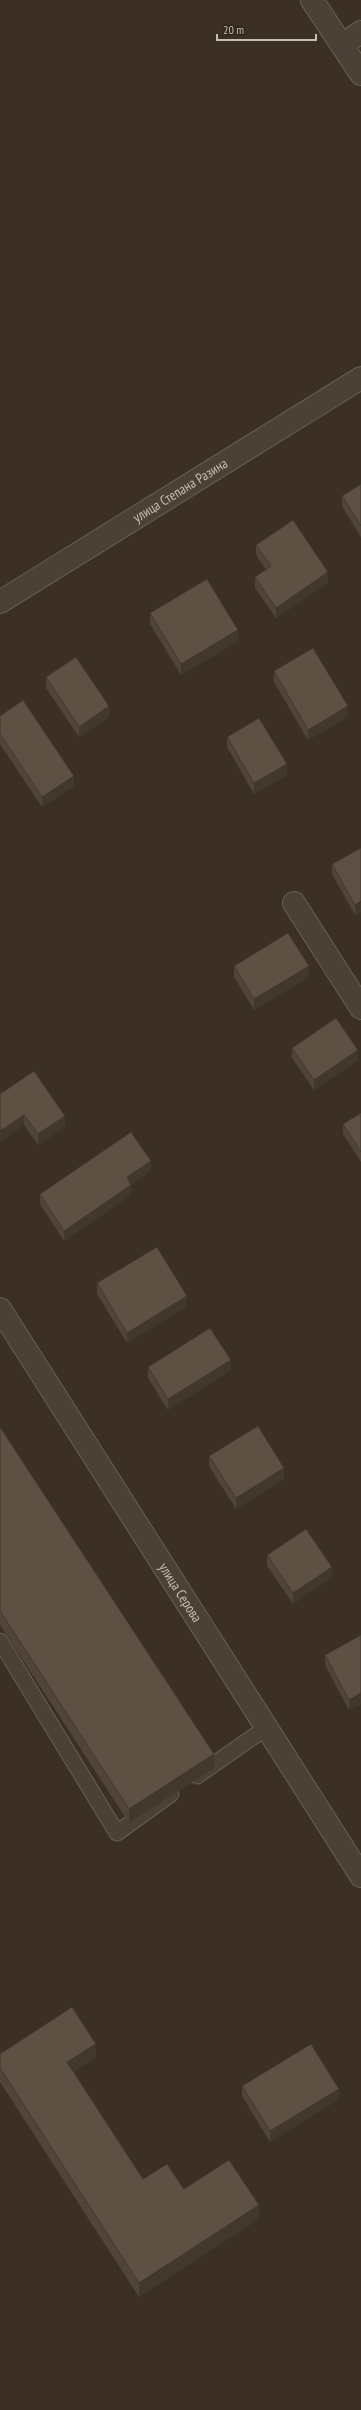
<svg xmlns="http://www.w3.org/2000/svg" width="361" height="2410" font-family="'PT Sans Narrow',sans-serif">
<rect width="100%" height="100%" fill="#3c2f23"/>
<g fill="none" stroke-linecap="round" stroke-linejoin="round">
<g stroke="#6a5f55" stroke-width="17">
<path id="service" d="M 0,1641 L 117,1833 L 171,1794
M 197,1776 L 266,1728"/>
</g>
<g stroke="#6a5f55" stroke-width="24">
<g id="minor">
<path d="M 312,0 L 361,74"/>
<path d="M 342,45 L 361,32"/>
<path id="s1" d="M 0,602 L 361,378"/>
<path d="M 294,903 L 361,1008"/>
<path id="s2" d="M 0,1309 L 361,1876"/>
</g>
</g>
<use href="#service" stroke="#4c4137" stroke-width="15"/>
<use href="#minor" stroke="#4c4137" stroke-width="22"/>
</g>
<path fill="#514539" d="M 361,484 L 361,537 L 342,506 L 342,496 Z
M 256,545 L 328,583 L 276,618 L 255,588 L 255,577 L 266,570 L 256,555 Z
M 150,613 L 238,641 L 181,675 L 150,624 Z
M 274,671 L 348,717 L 308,740 L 274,682 Z
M 46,677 L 109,717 L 79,737 L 46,688 Z
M 0,716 L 74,786 L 42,807 L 0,744 Z
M 227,737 L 287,775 L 254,794 L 227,747 Z
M 361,848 L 361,912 L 355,915 L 332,874 L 332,864 Z
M 234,966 L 309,977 L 254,1010 L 234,977 Z
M 292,1048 L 358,1060 L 314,1090 L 292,1058 Z
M 0,1094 L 65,1127 L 38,1145 L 24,1125 L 0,1142 Z
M 361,1113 L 361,1162 L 343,1134 L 343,1124 Z
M 151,1171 L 131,1184 L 131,1195 L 64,1241 L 40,1204 L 40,1194 Z
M 97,1283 L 187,1306 L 127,1343 L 97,1294 Z
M 148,1367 L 231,1370 L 168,1410 L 148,1378 Z
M 0,1427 L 214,1768 L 129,1823 L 0,1625 Z
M 209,1456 L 284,1479 L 236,1509 L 209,1466 Z
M 267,1555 L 332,1577 L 293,1604 L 267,1566 Z
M 361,1635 L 361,1704 L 349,1710 L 325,1665 L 325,1655 Z
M 0,2054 L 96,2058 L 73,2072 L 143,2179 L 184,2189 L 259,2219 L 139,2297 L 0,2082 Z
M 242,2086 L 339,2099 L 270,2142 L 242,2096 Z"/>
<path fill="#42382e" d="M 328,572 L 328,583 L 276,618 L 276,608 Z
M 238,630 L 238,641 L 181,675 L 181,664 Z
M 109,706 L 109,717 L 79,737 L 79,727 Z
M 348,706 L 348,717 L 308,740 L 308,730 Z
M 287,764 L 287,775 L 254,794 L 254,783 Z
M 74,776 L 74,786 L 42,807 L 42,797 Z
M 361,901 L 361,912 L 355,915 L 355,905 Z
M 309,966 L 309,977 L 254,1010 L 254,999 Z
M 358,1050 L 358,1060 L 314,1090 L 314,1080 Z
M 24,1115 L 24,1125 L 0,1142 L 0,1131 Z
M 65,1116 L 65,1127 L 38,1145 L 38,1134 Z
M 151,1161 L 151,1171 L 127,1188 L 127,1177 Z
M 131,1185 L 131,1195 L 64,1241 L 64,1231 Z
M 187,1296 L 187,1306 L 127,1343 L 127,1333 Z
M 231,1360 L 231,1370 L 168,1410 L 168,1399 Z
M 284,1468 L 284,1479 L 236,1509 L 236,1498 Z
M 332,1567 L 332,1577 L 293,1604 L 293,1593 Z
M 361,1693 L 361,1704 L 349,1710 L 349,1700 Z
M 214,1754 L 214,1768 L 129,1823 L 129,1809 Z
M 96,2044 L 96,2058 L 67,2076 L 67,2062 Z
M 339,2089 L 339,2099 L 270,2142 L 270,2131 Z
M 259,2205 L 259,2219 L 139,2297 L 139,2283 Z"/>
<path fill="#5e5042" stroke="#42382e" d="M 361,484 L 361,526 L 342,496 Z
M 293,520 L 328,572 L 276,608 L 255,577 L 271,566 L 256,545 Z
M 207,579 L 238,630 L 181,664 L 150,613 Z
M 313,648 L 348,706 L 308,730 L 274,671 Z
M 76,657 L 109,706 L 79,727 L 46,677 Z
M 23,700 L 74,776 L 42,797 L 0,734 L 0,716 Z
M 259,718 L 287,764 L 254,783 L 227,737 Z
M 361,848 L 361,901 L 355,905 L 332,864 Z
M 288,933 L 309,966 L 254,999 L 234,966 Z
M 336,1018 L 358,1050 L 314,1080 L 292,1048 Z
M 34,1071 L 65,1116 L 38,1134 L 24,1115 L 0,1131 L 0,1094 Z
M 361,1113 L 361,1152 L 343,1124 Z
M 131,1132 L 151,1161 L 127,1177 L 131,1185 L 64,1231 L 40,1194 Z
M 157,1247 L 187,1296 L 127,1333 L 97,1283 Z
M 210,1328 L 231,1360 L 168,1399 L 148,1367 Z
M 258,1426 L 284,1468 L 236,1498 L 209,1456 Z
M 0,1427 L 214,1754 L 129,1809 L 0,1611 Z
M 306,1529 L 332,1567 L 293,1593 L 267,1555 Z
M 361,1635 L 361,1693 L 349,1700 L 325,1655 Z
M 72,2007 L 96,2044 L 67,2062 L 143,2179 L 167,2164 L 184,2189 L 229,2160 L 259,2205 L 139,2283 L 0,2068 L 0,2054 Z
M 311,2044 L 339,2089 L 270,2131 L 242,2086 Z"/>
<g text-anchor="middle" stroke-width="4" stroke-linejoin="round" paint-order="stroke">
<g font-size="14" fill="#c8beb2" stroke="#31261c">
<text dy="5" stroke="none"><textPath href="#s1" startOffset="212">улица Степана Разина</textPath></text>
<text dy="5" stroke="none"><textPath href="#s2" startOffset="336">улица Серова</textPath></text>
</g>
</g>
<path d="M217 34v6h99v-6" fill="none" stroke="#c8beb2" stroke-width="2"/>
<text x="223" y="34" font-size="12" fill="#c8beb2" stroke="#31261c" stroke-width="3" paint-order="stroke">20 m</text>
</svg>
